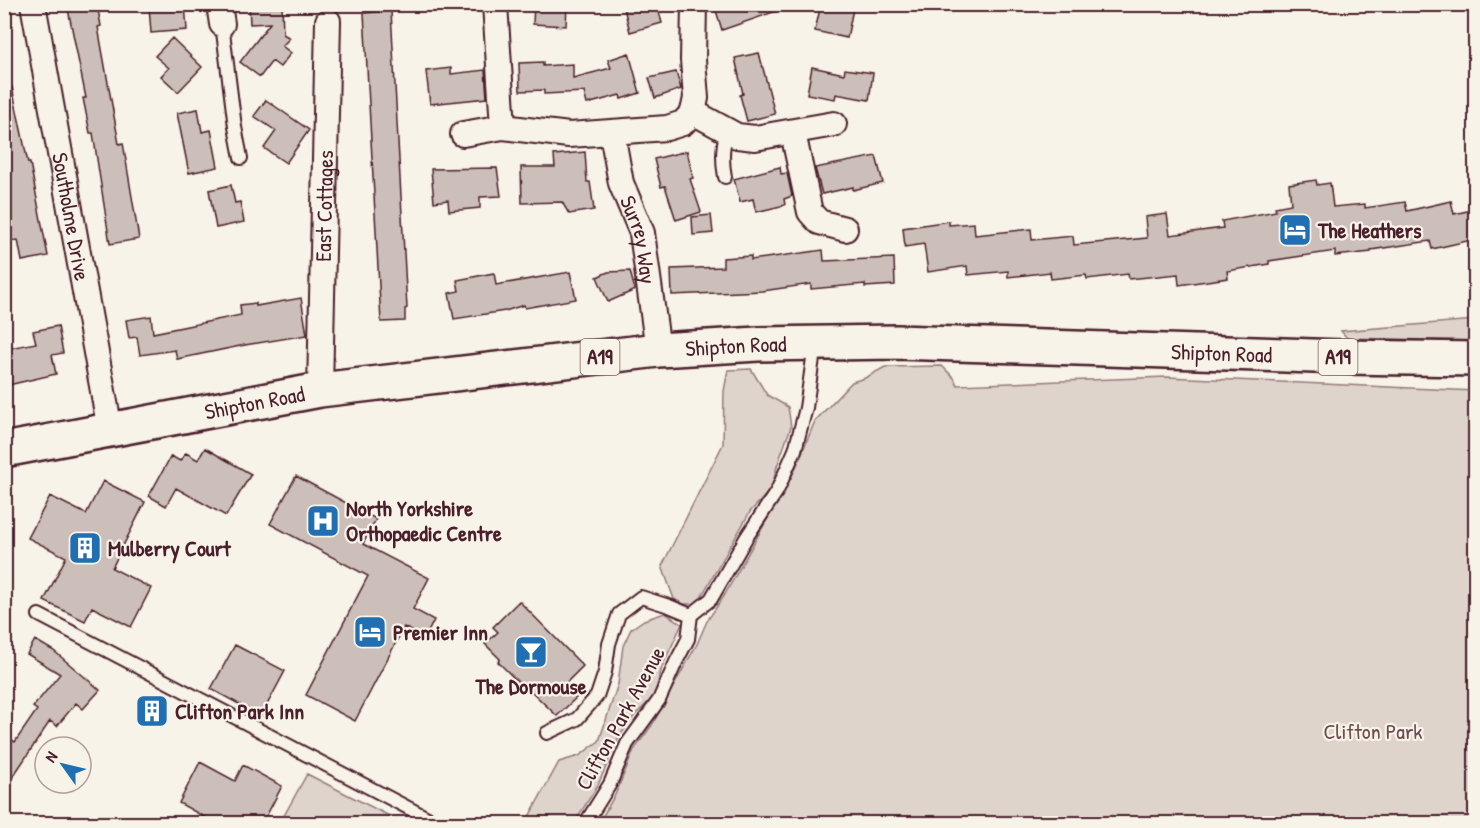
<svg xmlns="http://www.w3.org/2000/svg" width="1480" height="828" font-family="'Patrick Hand',sans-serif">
<rect width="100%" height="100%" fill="#f7f3e8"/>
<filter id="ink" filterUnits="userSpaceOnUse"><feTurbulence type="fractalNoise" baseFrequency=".0167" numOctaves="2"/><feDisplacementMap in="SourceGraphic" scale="12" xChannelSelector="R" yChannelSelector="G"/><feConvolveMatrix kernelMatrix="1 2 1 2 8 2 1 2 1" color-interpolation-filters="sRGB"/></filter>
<g filter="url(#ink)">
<path fill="#ded4cc" stroke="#947a7c" stroke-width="1.5" d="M 1475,320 L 1475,339 L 1472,341 L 1347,338 L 1341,331 Z
M 942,366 L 954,378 L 957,385 L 1167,377 L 1475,391 L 1475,823 L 598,824 L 615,795 L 634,750 L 652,725 L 697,644 L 707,621 L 724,596 L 794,472 L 815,421 L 852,382 L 865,378 L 885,367 Z
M 751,369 L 767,395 L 788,407 L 791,427 L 777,466 L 772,488 L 750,512 L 697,604 L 683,604 L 674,599 L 662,566 L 723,444 L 724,391 L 728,370 Z
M 665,613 L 682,624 L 662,667 L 654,697 L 635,715 L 619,737 L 598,785 L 574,823 L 525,824 L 559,762 L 579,756 L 599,741 L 618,684 L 623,646 L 631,629 L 644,620 Z
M 307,774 L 403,823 L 280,823 Z"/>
<path fill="#ccbfb9" stroke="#4a1f2b" stroke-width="1.5" d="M 67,4 L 97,4 L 101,26 L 98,27 L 108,83 L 119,144 L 123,143 L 139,239 L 110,244 L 93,133 L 90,133 L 83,98 L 86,98 Z
M 158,4 L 185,4 L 187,30 L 151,33 L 149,6 Z
M 249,4 L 282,4 L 283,34 L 290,38 L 282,46 L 291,53 L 280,67 L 272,61 L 260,77 L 240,62 L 270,23 L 250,24 Z
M 534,4 L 567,4 L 566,26 L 533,24 Z
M 623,4 L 657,4 L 662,23 L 630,32 Z
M 714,4 L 788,4 L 788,7 L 722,30 Z
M 821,4 L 854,4 L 847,38 L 815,31 Z
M 391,11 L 407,308 L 405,309 L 405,321 L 381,322 L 364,13 Z
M 172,38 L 202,67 L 178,92 L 161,76 L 169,68 L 155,56 Z
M 629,53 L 640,93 L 621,99 L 620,95 L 587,104 L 584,92 L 544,94 L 544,90 L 520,91 L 519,63 L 543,62 L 543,66 L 573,64 L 573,78 L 611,68 L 608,60 Z
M 759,53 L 775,114 L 747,121 L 740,95 L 743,94 L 735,58 Z
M 812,67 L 844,74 L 845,69 L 873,73 L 869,100 L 836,94 L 835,99 L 807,94 Z
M 451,68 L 451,74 L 485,70 L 487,98 L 430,104 L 426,71 Z
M 676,72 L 681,89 L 655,98 L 649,78 Z
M 12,87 L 28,163 L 30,163 L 48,256 L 22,261 L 18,240 L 11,241 L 4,195 L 4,88 Z
M 266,100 L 309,130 L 286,163 L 264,148 L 276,131 L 254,116 Z
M 198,109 L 202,132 L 211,130 L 218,167 L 189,173 L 177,113 Z
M 687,151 L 693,178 L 690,179 L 701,212 L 676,220 L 665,186 L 661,187 L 654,159 Z
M 585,152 L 587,182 L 590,182 L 594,210 L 569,214 L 562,202 L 522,203 L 521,167 L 555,167 L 554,155 Z
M 876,156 L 883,183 L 853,190 L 853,187 L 822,194 L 815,168 Z
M 780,167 L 781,174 L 787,173 L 792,196 L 784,199 L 785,205 L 756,212 L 753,199 L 740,202 L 734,179 Z
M 497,168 L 501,196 L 480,197 L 480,208 L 449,211 L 448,200 L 434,202 L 431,169 Z
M 1316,180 L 1317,185 L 1330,183 L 1333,207 L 1365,204 L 1365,208 L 1405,202 L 1407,211 L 1451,201 L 1454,214 L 1476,209 L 1476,239 L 1432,249 L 1430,241 L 1371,250 L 1371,252 L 1335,256 L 1335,251 L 1269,261 L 1269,264 L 1227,271 L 1228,278 L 1179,285 L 1178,274 L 1129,279 L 1128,274 L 1087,279 L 1086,275 L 1051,279 L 1050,272 L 1008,277 L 1008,271 L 968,275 L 967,266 L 928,272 L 924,244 L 905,247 L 903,228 L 949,221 L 949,225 L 974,223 L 975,235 L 1031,229 L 1032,240 L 1073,236 L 1074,245 L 1147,238 L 1145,217 L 1167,214 L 1170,235 L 1223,228 L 1222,221 L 1276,211 L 1275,207 L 1291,204 L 1289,184 Z
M 231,185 L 235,203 L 240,202 L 244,222 L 216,228 L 209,190 Z
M 711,215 L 713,233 L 693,235 L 692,217 Z
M 823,250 L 824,261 L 894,258 L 895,285 L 865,287 L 865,284 L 811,289 L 811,284 L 762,291 L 672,295 L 671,269 L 723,267 L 723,258 L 751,256 L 751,260 Z
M 630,271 L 635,290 L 608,302 L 597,277 L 608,272 Z
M 570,272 L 576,299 L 525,308 L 524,305 L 505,311 L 454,319 L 449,293 L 459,291 L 457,280 L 494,273 L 496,285 Z
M 301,298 L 307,335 L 245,345 L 177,359 L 175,350 L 140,355 L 137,337 L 129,338 L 126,320 L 151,316 L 153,333 L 241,315 L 240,305 L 256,303 L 256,306 Z
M 58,326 L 63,353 L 52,355 L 56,374 L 4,386 L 4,349 L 36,343 L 33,331 Z
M 205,448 L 251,474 L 226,516 L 176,488 L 166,506 L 149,496 L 171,456 L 180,461 L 186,453 L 198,460 Z
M 296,476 L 376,519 L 363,544 L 429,578 L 413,609 L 434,620 L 425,638 L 404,627 L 355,721 L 306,695 L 368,576 L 270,524 Z
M 103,481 L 145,502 L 112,568 L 151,588 L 131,627 L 92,607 L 85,621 L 44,601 L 66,557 L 28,538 L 50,496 L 86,514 Z
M 519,601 L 583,666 L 566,683 L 579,695 L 557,716 L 531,691 L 529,693 L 498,662 L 500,659 L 485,644 L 498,632 L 493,627 Z
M 35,640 L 54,651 L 100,690 L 83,709 L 76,703 L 57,726 L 50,721 L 4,790 L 4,735 L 15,742 L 37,710 L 33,707 L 60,674 L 27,654 Z
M 235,645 L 285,671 L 261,716 L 211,689 Z
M 200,762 L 235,781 L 243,765 L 282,786 L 262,824 L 217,824 L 179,803 Z"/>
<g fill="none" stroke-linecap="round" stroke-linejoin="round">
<g stroke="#4a1f2b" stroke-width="16">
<path id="service" d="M 222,24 L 235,127 L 241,158
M 725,177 C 722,161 722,146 727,131
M 39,615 L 439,824
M 547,733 L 577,719 L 597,696 L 605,672 L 609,644 L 619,614 L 641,597 L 669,606 L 691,615
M 585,824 L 610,784 L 627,744 L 659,700 L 676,662 L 688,639 L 691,615 L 711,599 L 746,538 L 777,491 L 795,450 L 806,408 L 815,344"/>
</g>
<g stroke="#4a1f2b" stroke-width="28">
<g id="minor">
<path id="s1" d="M 33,4 L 110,430"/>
<path d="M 219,4 L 222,24"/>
<path d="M 495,4 L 503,127"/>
<path d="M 693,112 L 737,136 L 755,138 L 834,124"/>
<path d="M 693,112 L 696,98 L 693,60 L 694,4"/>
<path id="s2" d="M 612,133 L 621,183 L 642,233 L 658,350"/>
<path d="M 793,133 L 810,212 L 819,222 L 845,229"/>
<path d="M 463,134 L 503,127 L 569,135 L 667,128 L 683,123 L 693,112"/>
<path id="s3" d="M 320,390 L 328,21"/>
</g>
</g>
<g stroke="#4a1f2b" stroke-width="38">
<g id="primary">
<path id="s4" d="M 4,450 L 320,390 L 658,350 L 758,344 L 897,342 L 1343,357 L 1476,359"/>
</g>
</g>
<use href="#service" stroke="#f7f3e8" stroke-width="12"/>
<use href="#minor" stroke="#f7f3e8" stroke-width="24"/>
<use href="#primary" stroke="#f7f3e8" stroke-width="33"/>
</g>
</g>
<defs>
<g id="hotel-square" transform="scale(1.725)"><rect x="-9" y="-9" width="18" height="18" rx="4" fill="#1f6fb2" stroke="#f7f3e8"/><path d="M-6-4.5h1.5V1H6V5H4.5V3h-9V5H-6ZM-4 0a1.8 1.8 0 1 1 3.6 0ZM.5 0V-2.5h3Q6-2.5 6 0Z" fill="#fff"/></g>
<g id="hospital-square" transform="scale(1.725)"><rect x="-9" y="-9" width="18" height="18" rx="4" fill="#1f6fb2" stroke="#f7f3e8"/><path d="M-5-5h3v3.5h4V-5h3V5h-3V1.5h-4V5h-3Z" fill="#fff"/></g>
<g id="building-square" transform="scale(1.725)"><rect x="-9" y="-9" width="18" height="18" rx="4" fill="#1f6fb2" stroke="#f7f3e8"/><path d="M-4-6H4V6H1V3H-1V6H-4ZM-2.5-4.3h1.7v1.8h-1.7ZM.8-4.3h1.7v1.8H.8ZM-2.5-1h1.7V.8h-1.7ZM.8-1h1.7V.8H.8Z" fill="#fff"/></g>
<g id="bar-square" transform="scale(1.725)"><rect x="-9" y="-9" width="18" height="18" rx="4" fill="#1f6fb2" stroke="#f7f3e8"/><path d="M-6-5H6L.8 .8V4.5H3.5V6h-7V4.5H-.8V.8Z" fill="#fff"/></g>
</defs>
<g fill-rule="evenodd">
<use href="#hotel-square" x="1295" y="230"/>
<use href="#hospital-square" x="323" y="521"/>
<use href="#building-square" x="85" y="548"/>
<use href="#hotel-square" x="370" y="632"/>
<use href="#bar-square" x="531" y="652"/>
<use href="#building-square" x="152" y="711"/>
</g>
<g text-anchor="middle" stroke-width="4.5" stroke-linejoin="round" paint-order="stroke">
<g fill="#f7f3e8" stroke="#7e5f64" stroke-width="1.5">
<rect x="580.5" y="339" width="39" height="36" rx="4.5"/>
<rect x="1318.5" y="339" width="39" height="36" rx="4.5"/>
</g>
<g font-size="21" font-weight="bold" fill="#4a1f2b">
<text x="600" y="364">A19</text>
<text x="1338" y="364">A19</text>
</g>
<g font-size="22" fill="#4a1f2b" stroke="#f7f3e8">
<text dy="8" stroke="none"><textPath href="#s3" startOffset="184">East Cottages</textPath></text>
<text dy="8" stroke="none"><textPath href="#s1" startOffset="216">Southolme Drive</textPath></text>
<text dy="8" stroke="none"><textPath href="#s2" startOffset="111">Surrey Way</textPath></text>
<text dy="8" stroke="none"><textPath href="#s4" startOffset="740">Shipton Road</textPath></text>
<text dy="8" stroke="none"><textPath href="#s4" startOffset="1226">Shipton Road</textPath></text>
<text dy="8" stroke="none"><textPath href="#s4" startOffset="255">Shipton Road</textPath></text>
<text transform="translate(620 718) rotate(-61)" y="8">Clifton Park Avenue</text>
</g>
<g font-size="22" font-weight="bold" fill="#4a1f2b" stroke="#f7f3e8" text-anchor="start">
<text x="1318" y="238">The Heathers</text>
<text x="346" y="516">North Yorkshire<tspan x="346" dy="25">Orthopaedic Centre</tspan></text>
<text x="108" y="556">Mulberry Court</text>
<text x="393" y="640">Premier Inn</text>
<text x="531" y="694" text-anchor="middle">The Dormouse</text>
<text x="175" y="719">Clifton Park Inn</text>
</g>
<g font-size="22" fill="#6f4c53" stroke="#f7f3e8">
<text x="1373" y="739">Clifton Park</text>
</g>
</g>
<rect width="1480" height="828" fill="none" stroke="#f7f3e8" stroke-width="24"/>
<rect x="12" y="12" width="1456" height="804" fill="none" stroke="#4a1f2b" stroke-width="2" filter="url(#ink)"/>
<g transform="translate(63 765) rotate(304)"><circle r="28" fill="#f7f3e8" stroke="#b29e9c" stroke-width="1.5"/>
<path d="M0-4.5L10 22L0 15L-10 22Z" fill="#1f6fb2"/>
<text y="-9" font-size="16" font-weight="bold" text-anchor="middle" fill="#4a1f2b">N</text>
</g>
</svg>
